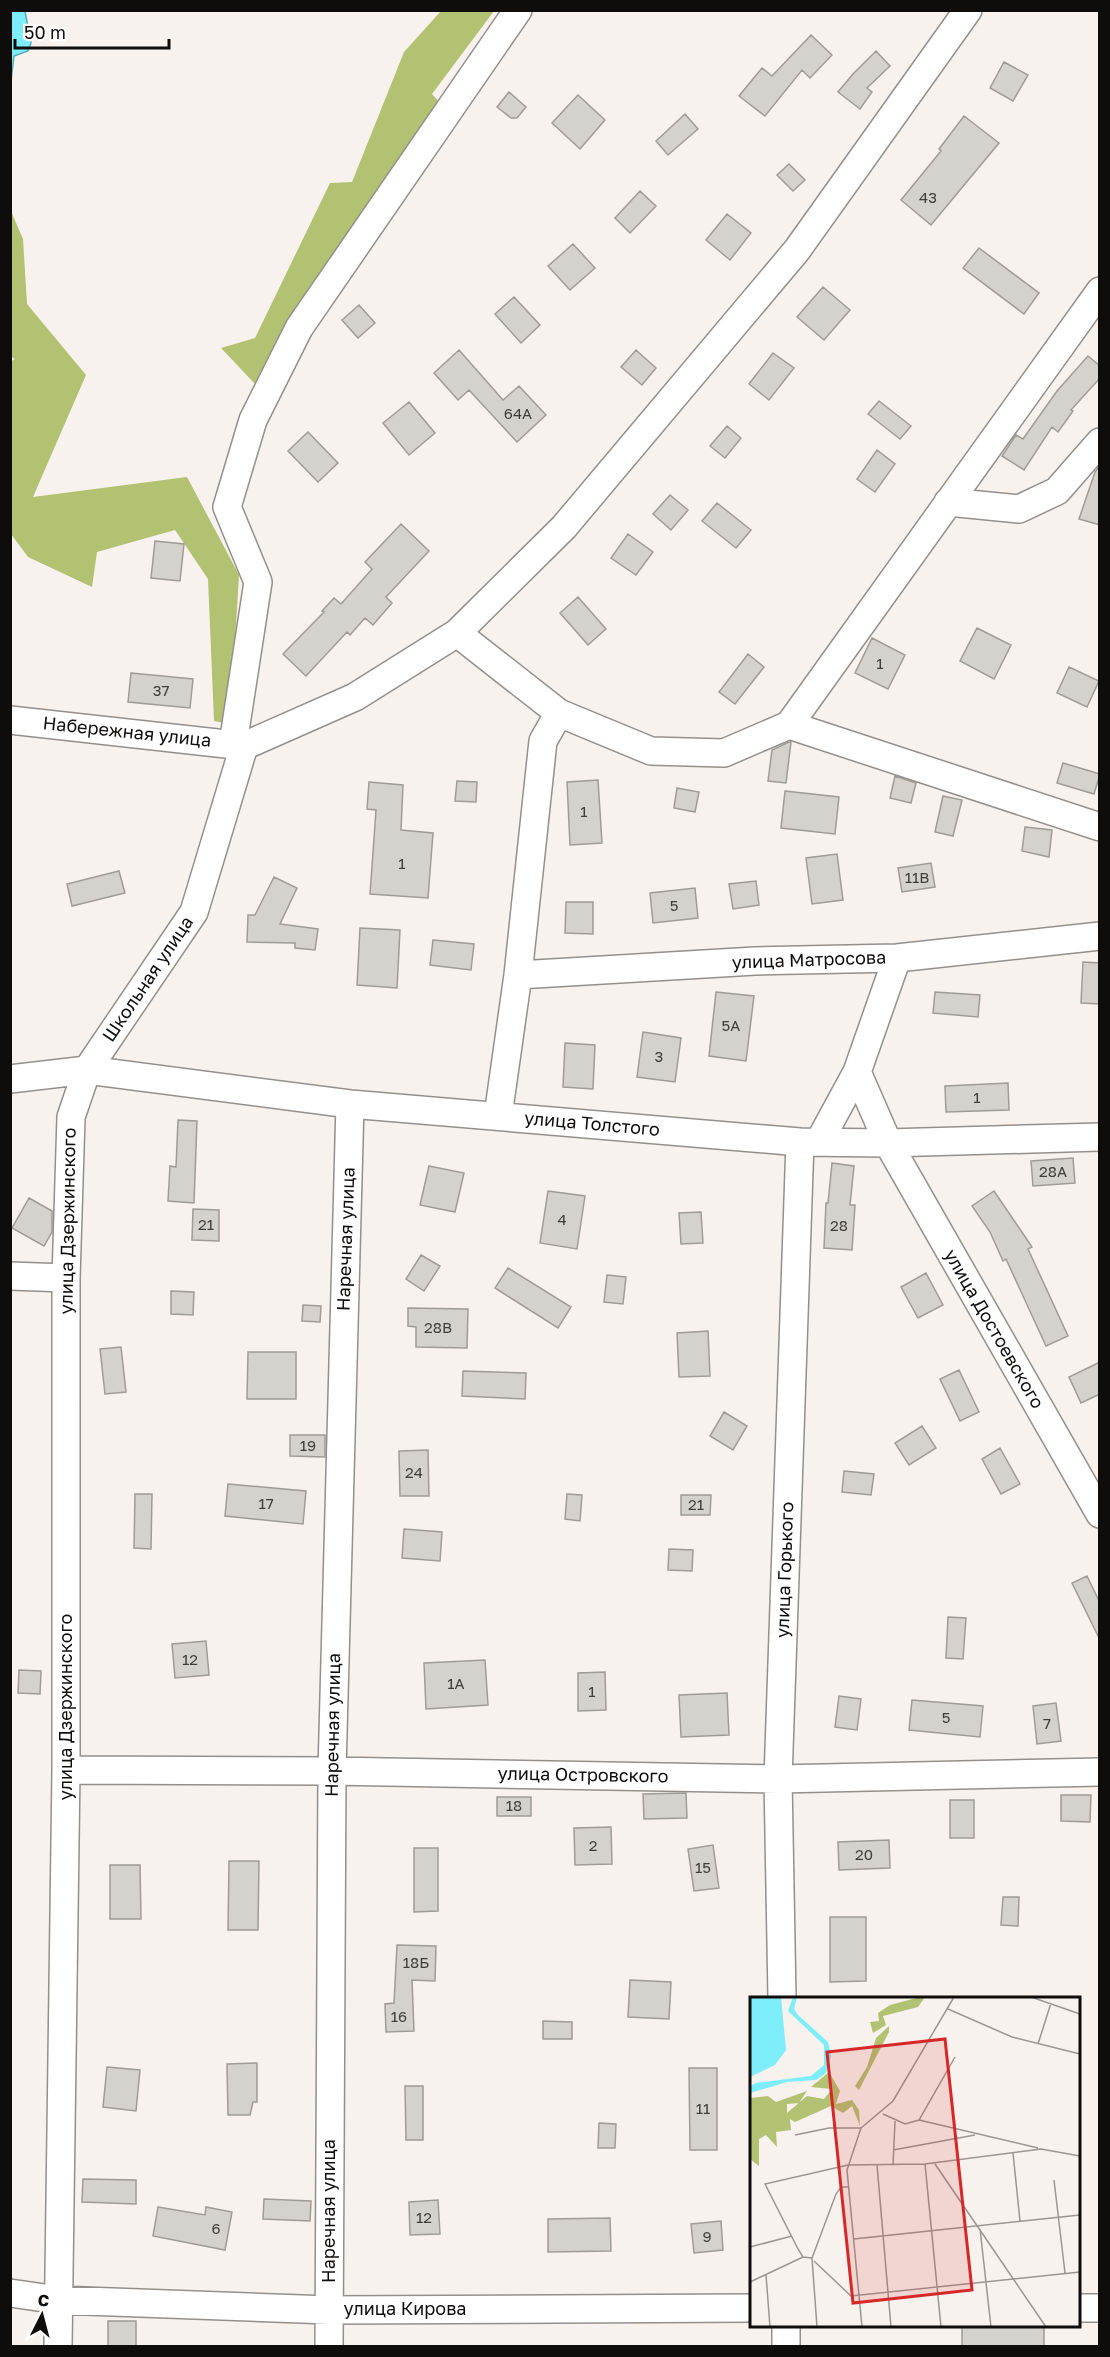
<svg xmlns="http://www.w3.org/2000/svg" width="1110" height="2357" font-family="'Golos Text',sans-serif">
<rect width="100%" height="100%" fill="#f7f2ee"/>
<path fill="#b3c172" d="M 441,11 L 494,11 L 432,94 L 440,103 L 256,385 L 221,348 L 255,338 L 330,183 L 352,182 L 404,52 Z
M 10,209 L 23,239 L 27,304 L 86,375 L 33,497 L 187,477 L 239,575 L 230,724 L 214,721 L 208,579 L 175,530 L 97,552 L 92,587 L 28,557 L 11,534 L 10,362 L 15,359 L 10,356 Z"/>
<path fill="#7dedf9" stroke="#5caab2" stroke-width="1.5" d="M 11,10 L 25,11 L 31,43 L 28,51 L 14,56 L 11,81 Z"/>
<path fill="#d5d1cc" stroke="#9f9c97" stroke-width="1.5" d="M 811,35 L 832,55 L 810,78 L 802,70 L 765,116 L 739,96 L 762,68 L 772,76 Z
M 876,51 L 890,66 L 867,88 L 872,92 L 860,109 L 838,92 L 853,74 Z
M 1004,62 L 1028,75 L 1013,101 L 990,88 Z
M 509,92 L 526,107 L 517,118 L 511,118 L 497,107 Z
M 578,95 L 605,120 L 580,149 L 552,123 Z
M 685,114 L 698,129 L 668,155 L 656,141 Z
M 964,116 L 999,143 L 931,225 L 901,200 L 941,151 L 939,149 Z
M 789,164 L 805,180 L 793,191 L 777,175 Z
M 640,191 L 656,206 L 630,233 L 615,218 Z
M 727,214 L 751,233 L 730,260 L 706,240 Z
M 573,244 L 595,268 L 570,290 L 548,266 Z
M 979,248 L 1039,293 L 1024,314 L 963,268 Z
M 823,287 L 850,310 L 824,340 L 797,317 Z
M 514,297 L 540,325 L 521,343 L 495,314 Z
M 359,305 L 375,323 L 358,338 L 342,320 Z
M 459,350 L 503,400 L 519,386 L 546,415 L 517,442 L 469,390 L 458,400 L 434,373 Z
M 636,350 L 656,368 L 642,385 L 621,367 Z
M 773,353 L 794,368 L 769,400 L 749,384 Z
M 1088,356 L 1100,366 L 1100,378 L 1071,410 L 1073,411 L 1058,432 L 1052,427 L 1024,470 L 1002,456 L 1016,435 L 1023,439 L 1057,391 Z
M 879,401 L 911,426 L 900,439 L 868,414 Z
M 409,402 L 435,433 L 409,455 L 383,423 Z
M 727,426 L 741,438 L 725,458 L 710,446 Z
M 308,432 L 338,463 L 318,482 L 288,451 Z
M 877,450 L 895,464 L 875,492 L 857,479 Z
M 1098,468 L 1100,468 L 1100,525 L 1079,519 L 1095,472 Z
M 670,495 L 688,510 L 671,530 L 653,514 Z
M 717,503 L 751,530 L 736,548 L 702,521 Z
M 401,524 L 429,551 L 386,597 L 392,603 L 373,625 L 365,618 L 350,635 L 347,632 L 306,676 L 283,654 L 324,612 L 322,611 L 334,598 L 341,604 L 372,569 L 365,562 Z
M 628,534 L 653,552 L 636,575 L 611,558 Z
M 155,541 L 184,544 L 180,581 L 151,578 Z
M 578,597 L 606,629 L 588,645 L 560,613 Z
M 977,628 L 1011,645 L 994,679 L 960,661 Z
M 872,638 L 905,655 L 888,689 L 855,673 Z
M 748,654 L 764,667 L 735,704 L 719,692 Z
M 1069,667 L 1099,681 L 1087,707 L 1057,693 Z
M 131,673 L 193,679 L 190,708 L 128,702 Z
M 789,742 L 791,742 L 786,783 L 768,781 L 772,750 Z
M 1063,763 L 1100,774 L 1094,794 L 1057,783 Z
M 895,776 L 916,783 L 911,803 L 890,798 Z
M 598,780 L 602,843 L 570,845 L 567,782 Z
M 457,781 L 477,782 L 476,802 L 455,801 Z
M 369,782 L 403,785 L 401,830 L 433,833 L 428,898 L 370,894 L 376,810 L 367,809 Z
M 677,788 L 699,792 L 695,812 L 674,808 Z
M 785,791 L 839,797 L 835,834 L 781,828 Z
M 943,796 L 962,800 L 953,836 L 935,832 Z
M 1025,827 L 1052,830 L 1049,857 L 1022,851 Z
M 837,854 L 843,900 L 812,904 L 806,858 Z
M 931,863 L 935,887 L 902,892 L 898,868 Z
M 119,871 L 125,893 L 72,906 L 67,884 Z
M 274,877 L 297,888 L 280,924 L 318,929 L 315,950 L 295,948 L 295,943 L 247,942 L 248,915 L 255,915 Z
M 756,881 L 759,905 L 733,909 L 729,884 Z
M 695,888 L 698,918 L 653,923 L 650,893 Z
M 566,902 L 593,902 L 593,934 L 565,933 Z
M 360,928 L 400,930 L 397,988 L 357,985 Z
M 433,940 L 474,944 L 471,970 L 430,965 Z
M 1083,962 L 1100,963 L 1100,1004 L 1081,1003 Z
M 716,992 L 754,996 L 746,1061 L 709,1056 Z
M 935,992 L 980,995 L 978,1017 L 933,1013 Z
M 643,1032 L 681,1038 L 675,1082 L 637,1077 Z
M 565,1043 L 595,1045 L 593,1089 L 563,1087 Z
M 1008,1083 L 1009,1110 L 946,1112 L 945,1086 Z
M 178,1120 L 197,1121 L 194,1203 L 168,1201 L 170,1166 L 176,1167 Z
M 1073,1158 L 1075,1183 L 1033,1186 L 1031,1161 Z
M 832,1163 L 854,1166 L 850,1205 L 855,1205 L 852,1250 L 824,1248 L 826,1203 L 828,1203 Z
M 429,1166 L 464,1173 L 455,1212 L 420,1205 Z
M 548,1191 L 585,1196 L 577,1249 L 540,1243 Z
M 994,1191 L 1032,1247 L 1028,1249 L 1068,1336 L 1046,1346 L 1006,1259 L 1003,1261 L 990,1232 L 972,1206 Z
M 29,1198 L 52,1211 L 52,1232 L 44,1246 L 12,1228 Z
M 193,1209 L 219,1210 L 219,1241 L 192,1240 Z
M 701,1212 L 703,1243 L 681,1244 L 679,1213 Z
M 421,1255 L 440,1266 L 424,1291 L 406,1279 Z
M 508,1268 L 571,1307 L 558,1328 L 495,1288 Z
M 926,1273 L 943,1305 L 918,1318 L 901,1287 Z
M 607,1275 L 626,1277 L 623,1304 L 604,1302 Z
M 171,1291 L 194,1292 L 193,1315 L 171,1314 Z
M 303,1305 L 321,1306 L 320,1322 L 302,1321 Z
M 408,1308 L 468,1309 L 467,1348 L 416,1347 L 416,1327 L 408,1326 Z
M 708,1331 L 710,1376 L 679,1377 L 677,1333 Z
M 121,1347 L 126,1392 L 105,1394 L 100,1349 Z
M 248,1352 L 296,1352 L 296,1399 L 247,1399 Z
M 1100,1362 L 1100,1394 L 1081,1403 L 1069,1377 Z
M 959,1370 L 979,1412 L 960,1421 L 940,1379 Z
M 463,1371 L 526,1373 L 525,1399 L 462,1396 Z
M 724,1412 L 747,1426 L 733,1450 L 710,1436 Z
M 922,1426 L 936,1448 L 909,1465 L 895,1443 Z
M 290,1435 L 325,1435 L 325,1457 L 290,1456 Z
M 1000,1448 L 1020,1484 L 1001,1494 L 982,1459 Z
M 428,1450 L 429,1496 L 400,1496 L 399,1451 Z
M 844,1471 L 874,1474 L 871,1495 L 842,1492 Z
M 228,1484 L 306,1491 L 303,1524 L 225,1516 Z
M 135,1494 L 152,1494 L 151,1549 L 134,1548 Z
M 567,1494 L 582,1495 L 580,1521 L 565,1519 Z
M 681,1495 L 711,1495 L 710,1515 L 681,1515 Z
M 404,1529 L 442,1532 L 440,1561 L 402,1558 Z
M 669,1549 L 693,1550 L 692,1571 L 668,1570 Z
M 1087,1576 L 1100,1603 L 1100,1640 L 1072,1583 Z
M 948,1617 L 966,1618 L 963,1659 L 946,1658 Z
M 206,1641 L 209,1675 L 175,1678 L 172,1644 Z
M 485,1660 L 488,1705 L 426,1709 L 424,1663 Z
M 19,1670 L 41,1671 L 40,1694 L 18,1693 Z
M 605,1672 L 606,1710 L 578,1711 L 578,1673 Z
M 727,1693 L 729,1735 L 681,1737 L 679,1695 Z
M 839,1696 L 861,1699 L 857,1730 L 835,1727 Z
M 912,1700 L 983,1706 L 980,1737 L 909,1730 Z
M 1056,1703 L 1061,1741 L 1037,1744 L 1033,1706 Z
M 686,1793 L 687,1818 L 644,1819 L 643,1794 Z
M 1061,1795 L 1091,1795 L 1090,1822 L 1061,1821 Z
M 497,1797 L 531,1797 L 531,1816 L 497,1816 Z
M 950,1800 L 974,1800 L 974,1838 L 950,1838 Z
M 611,1827 L 612,1864 L 575,1865 L 574,1828 Z
M 889,1840 L 890,1868 L 839,1870 L 838,1842 Z
M 713,1845 L 719,1888 L 694,1891 L 688,1849 Z
M 414,1848 L 438,1848 L 438,1911 L 414,1912 Z
M 229,1861 L 259,1861 L 258,1930 L 228,1930 Z
M 110,1865 L 140,1865 L 141,1919 L 110,1919 Z
M 1003,1897 L 1019,1897 L 1018,1926 L 1001,1925 Z
M 830,1917 L 866,1917 L 866,1981 L 830,1982 Z
M 397,1945 L 436,1946 L 435,1981 L 412,1980 L 414,2031 L 386,2032 L 385,2004 L 394,2003 Z
M 630,1980 L 671,1982 L 669,2019 L 628,2017 Z
M 543,2021 L 572,2022 L 572,2039 L 543,2039 Z
M 257,2063 L 257,2102 L 253,2102 L 250,2115 L 228,2115 L 227,2064 Z
M 107,2067 L 140,2070 L 136,2111 L 103,2107 Z
M 689,2068 L 717,2068 L 717,2150 L 690,2150 Z
M 405,2086 L 423,2086 L 423,2140 L 406,2140 Z
M 599,2123 L 616,2124 L 615,2148 L 598,2148 Z
M 83,2179 L 136,2180 L 136,2204 L 82,2202 Z
M 264,2199 L 311,2201 L 310,2221 L 263,2219 Z
M 438,2200 L 440,2234 L 410,2235 L 409,2202 Z
M 158,2207 L 205,2215 L 206,2207 L 232,2212 L 225,2250 L 153,2236 Z
M 610,2218 L 611,2251 L 548,2252 L 548,2219 Z
M 721,2221 L 723,2250 L 694,2253 L 691,2224 Z
M 108,2321 L 136,2321 L 136,2346 L 108,2346 Z
M 962,2325 L 1044,2325 L 1044,2346 L 962,2346 Z"/>
<g fill="none" stroke-linecap="round" stroke-linejoin="round">
<g stroke="#948f8b" stroke-width="30">
<path id="minor" d="M 948,502 L 1019,509 L 1057,491 L 1100,442
M 457,633 L 559,713 L 651,751 L 724,753 L 789,725 L 1100,291
M 10,720 L 244,746
M 789,725 L 1100,827
M 233,744 L 258,582 L 227,507 L 253,420 L 299,328 L 518,10
M 244,746 L 355,697 L 457,633 L 564,527 L 797,250 L 968,10
M 897,958 L 857,1072 L 888,1143 L 1100,1514
M 518,975 L 755,961 L 897,958 L 1100,936
M 10,1079 L 87,1070 L 350,1104 L 800,1142 L 888,1143 L 1100,1137
M 498,1116 L 518,975 L 543,741 L 559,713
M 819,1142 L 857,1072
M 10,1276 L 66,1278
M 66,1770 L 332,1771 L 778,1779 L 1100,1772
M 782,1998 L 778,1779 L 800,1142
M 10,2293 L 58,2300 L 329,2310 L 752,2308
M 1078,2308 L 1100,2308
M 786,2326 L 786,2346
M 58,2346 L 66,1770 L 66,1278 L 71,1117 L 87,1070 L 194,912 L 244,746
M 329,2346 L 332,1771 L 350,1104"/>
</g>
<use href="#minor" stroke="#fff" stroke-width="27"/>
</g>
<g text-anchor="middle" stroke-width="5" stroke-linejoin="round" paint-order="stroke">
<g font-size="15" fill="#403e3c">
<text x="928" y="203">43</text>
<text x="518" y="419">64А</text>
<text x="880" y="669">1</text>
<text x="161" y="696">37</text>
<text x="584" y="817">1</text>
<text x="402" y="869">1</text>
<text x="917" y="883">11В</text>
<text x="674" y="911">5</text>
<text x="731" y="1031">5А</text>
<text x="659" y="1062">3</text>
<text x="977" y="1103">1</text>
<text x="1053" y="1177">28А</text>
<text x="562" y="1225">4</text>
<text x="206" y="1230">21</text>
<text x="839" y="1231">28</text>
<text x="438" y="1333">28В</text>
<text x="308" y="1451">19</text>
<text x="414" y="1478">24</text>
<text x="266" y="1509">17</text>
<text x="696" y="1510">21</text>
<text x="190" y="1665">12</text>
<text x="456" y="1689">1А</text>
<text x="592" y="1697">1</text>
<text x="946" y="1723">5</text>
<text x="1047" y="1729">7</text>
<text x="514" y="1811">18</text>
<text x="593" y="1851">2</text>
<text x="864" y="1860">20</text>
<text x="703" y="1873">15</text>
<text x="416" y="1968">18Б</text>
<text x="399" y="2022">16</text>
<text x="703" y="2114">11</text>
<text x="424" y="2223">12</text>
<text x="216" y="2234">6</text>
<text x="707" y="2242">9</text>
</g>
<g font-size="18" fill="#0f0d0c" stroke="#fff">
<text transform="translate(127 732) rotate(6)" y="6">Набережная улица</text>
<text transform="translate(809 960) rotate(-2)" y="6">улица Матросова</text>
<text transform="translate(148 979) rotate(-56)" y="6">Школьная улица</text>
<text transform="translate(592 1124) rotate(5)" y="6">улица Толстого</text>
<text transform="translate(68 1221) rotate(-89)" y="6">улица Дзержинского</text>
<text transform="translate(346 1239) rotate(-88)" y="6">Наречная улица</text>
<text transform="translate(994 1329) rotate(60)" y="6">улица Достоевского</text>
<text transform="translate(785 1570) rotate(-88)" y="6">улица Горького</text>
<text transform="translate(66 1707) rotate(-90)" y="6">улица Дзержинского</text>
<text transform="translate(333 1725) rotate(-89)" y="6">Наречная улица</text>
<text transform="translate(583 1775) rotate(1)" y="6">улица Островского</text>
<text transform="translate(329 2211) rotate(-90)" y="6">Наречная улица</text>
<text x="405" y="2315">улица Кирова</text>
</g>
</g>
<g transform="translate(750 1997)">
<rect width="330" height="330" fill="#f7f2ee"/>
<path d="M 170,0 L 175,0 L 168,10 L 133,19 L 136,28 L 123,36 L 120,25 L 129,24 L 128,16 L 140,8 ZM 139,29 L 139,35 L 109,93 L 105,89 L 117,70 L 126,41 ZM 79,75 L 90,94 L 86,107 L 102,103 L 109,113 L 110,129 L 102,109 L 93,116 L 81,109 L 45,125 L 40,122 L 41,133 L 26,135 L 27,150 L 16,138 L 9,142 L 9,169 L 0,162 L 0,101 L 18,99 L 26,105 L 57,94 L 49,106 L 37,107 L 37,116 L 57,99 L 74,102 L 82,92 L 61,90 Z" fill="#b3c172"/>
<path d="M 0,0 L 31,0 L 36,53 L 25,68 L 0,80 ZM 43,0 L 47,0 L 44,12 L 48,18 L 78,45 L 81,59 L 76,76 L 66,83 L 37,85 L 0,96 L 0,89 L 6,86 L 61,79 L 74,68 L 74,48 L 38,14 Z" fill="#7dedf9"/>
<path fill="none" stroke="#9a9694" stroke-width="1.5" d="M 281,0 L 330,17M 198,12 L 262,40 L 330,57M 288,47 L 301,6M 133,117 L 155,127 L 169,123 L 205,60M 169,123 L 288,151M 111,131 L 97,173 L 112,330M 111,131 L 143,104 L 204,0M 45,138 L 79,131 L 111,131M 143,153 L 225,138M 263,156 L 270,224M 175,167 L 191,330M 185,167 L 296,330M 127,168 L 141,330M 143,168 L 145,124M 304,183 L 315,276M 230,232 L 241,330M 104,242 L 330,218M 0,250 L 42,239M 62,261 L 53,260 L 48,252 L 15,187 L 98,168 L 175,167 L 291,152 L 330,159M 64,264 L 101,299 L 330,275M 16,278 L 20,330M 0,285 L 53,260M 67,330 L 62,261 L 86,197 L 91,190 L 98,190"/>
<path fill="#d62828" fill-opacity="0.15" stroke="#d62828" stroke-width="3" d="M 195,42 L 222,293 L 103,306 L 77,55 Z"/>
<rect width="330" height="330" fill="none" stroke="#0f0d0c" stroke-width="3"/>
</g>
<rect width="1110" height="2357" fill="none" stroke="#0f0d0c" stroke-width="24"/>
<g transform="translate(42 2315) rotate(6)" stroke="#ffffff" stroke-width="4.5" paint-order="stroke">
<path d="M0-4.5L10 22L0 15L-10 22Z" fill="#0f0d0c"/>
<text y="-9" font-size="16" font-weight="bold" text-anchor="middle" fill="#0f0d0c">С</text>
</g>
<path d="M15 39v9h154v-9" fill="none" stroke="#0f0d0c" stroke-width="3"/>
<text x="24" y="39" font-size="18" fill="#0f0d0c" stroke="#ffffff" stroke-width="4.5" paint-order="stroke">50 m</text>
</svg>
